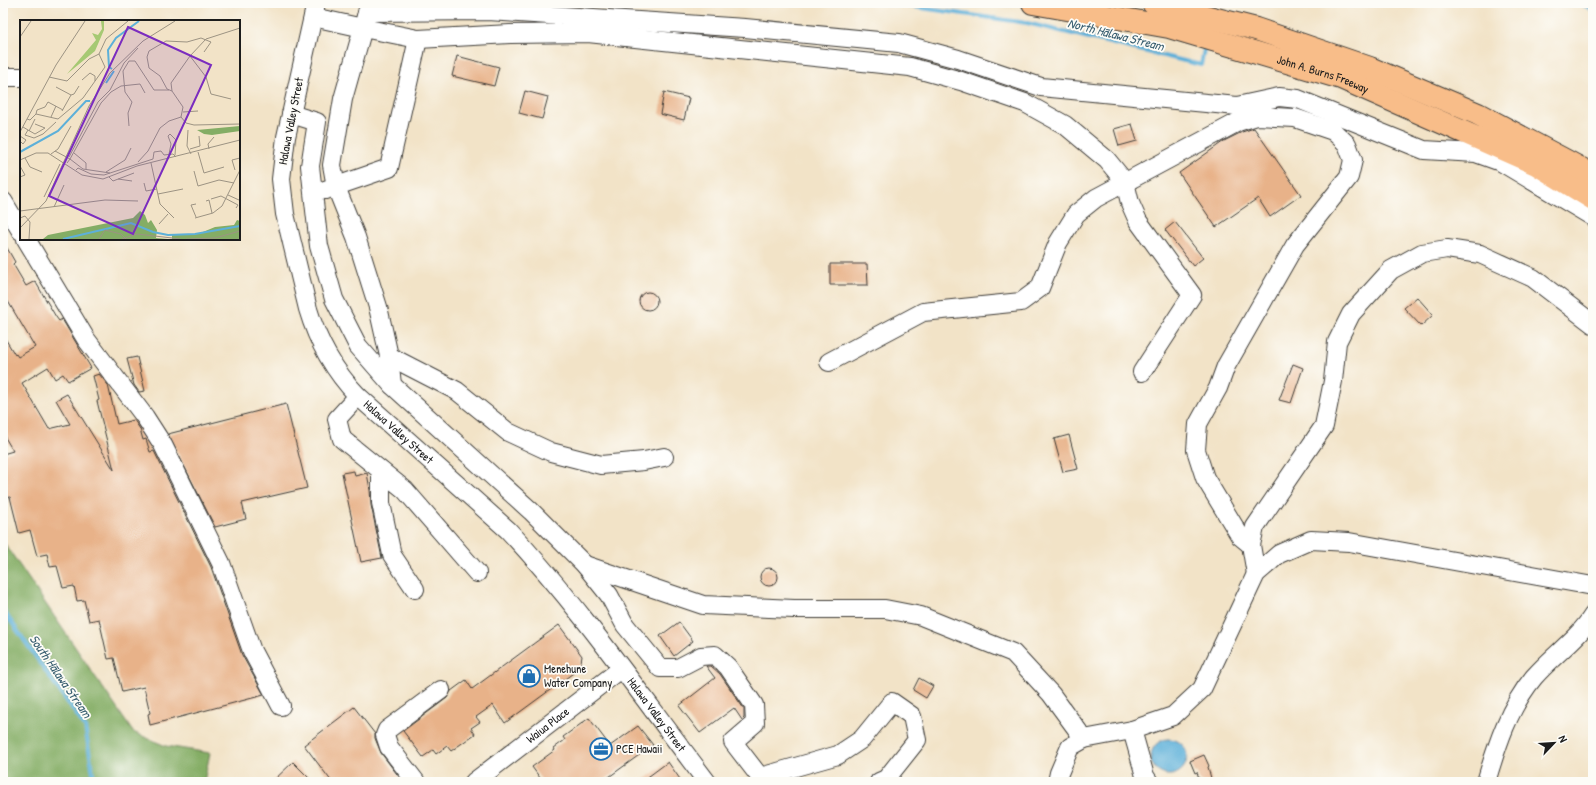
<svg xmlns="http://www.w3.org/2000/svg" width="1596" height="785" font-family="'Patrick Hand',sans-serif">
<rect width="100%" height="100%" fill="#fdfcf7"/>
<filter id="ink" filterUnits="userSpaceOnUse"><feTurbulence type="fractalNoise" baseFrequency=".025" numOctaves="2"/><feDisplacementMap in="SourceGraphic" scale="8" xChannelSelector="R" yChannelSelector="G"/><feConvolveMatrix kernelMatrix="1 2 1 2 8 2 1 2 1" color-interpolation-filters="sRGB"/></filter>
<filter id="wash" filterUnits="userSpaceOnUse"><feTurbulence type="fractalNoise" baseFrequency=".012" numOctaves="4" result="noise"/><feDisplacementMap in="SourceGraphic" scale="16" xChannelSelector="R" yChannelSelector="G"/><feGaussianBlur stdDeviation="0.9" result="paint"/><feColorMatrix in="noise" values="0 0 0 0 0 0 0 0 0 0 0 0 0 0 0 0 0 1.4 0 .05"/><feComposite in="paint" operator="in"/></filter>
<g filter="url(#wash)">
<rect width="100%" height="100%" fill="#f2e3c7"/>
<path fill="#84ad65" stroke="#506440" d="M 3,541 L 133,732 L 166,746 L 210,753 L 204,782 L 3,782 Z"/>
<path fill="#5db0d9" stroke="#3c667a" d="M1151 757a18 18 0 1 1 36 0a18 18 0 1 1-36 0Z"/>
<g fill="none" stroke-linecap="round" stroke-linejoin="round">
<path stroke="#5db0d9" stroke-width="4" d="M 893,3 L 893,4 L 1027,23 L 1201,65 L 1205,44
M 1580,3 L 1593,10
M 3,610 L 85,727 L 93,773 L 92,782"/>
</g>
<g id="blocks">
<path fill="#e8b289" d="M 457,56 L 499,67 L 494,86 L 452,76 Z
M 525,91 L 548,97 L 542,119 L 519,113 Z
M 664,92 L 689,98 L 684,120 L 660,114 Z
M 1132,124 L 1137,141 L 1119,146 L 1114,129 Z
M 1254,128 L 1301,195 L 1270,217 L 1258,198 L 1216,227 L 1179,173 L 1224,141 L 1242,132 Z
M 1175,222 L 1203,258 L 1193,266 L 1165,230 Z
M 3,241 L 15,262 L 13,264 L 26,286 L 35,281 L 56,317 L 59,321 L 62,319 L 91,368 L 68,381 L 63,374 L 55,379 L 48,367 L 22,383 L 49,429 L 70,424 L 56,400 L 67,394 L 114,470 L 97,401 L 99,400 L 93,376 L 99,374 L 108,385 L 117,424 L 134,420 L 140,429 L 143,440 L 146,439 L 150,452 L 154,451 L 211,567 L 242,655 L 264,695 L 150,725 L 148,714 L 150,713 L 144,687 L 122,692 L 114,658 L 108,659 L 99,619 L 89,621 L 84,600 L 77,601 L 74,586 L 63,588 L 57,566 L 50,567 L 47,554 L 37,556 L 30,530 L 19,533 L 10,497 L 3,498 L 3,454 L 13,451 L 3,434 L 3,335 L 15,355 L 16,354 L 18,357 L 35,347 L 3,293 Z
M 830,264 L 867,264 L 868,285 L 830,285 Z
M639 301a9 9 0 1 1 18 0a9 9 0 1 1-18 0Z
M 1417,297 L 1433,315 L 1421,326 L 1404,308 Z
M 137,357 L 145,391 L 139,392 L 134,385 L 127,359 Z
M 1293,364 L 1303,368 L 1291,403 L 1279,400 Z
M 286,404 L 307,488 L 242,503 L 246,519 L 215,527 L 168,434 Z
M 1069,435 L 1078,469 L 1063,472 L 1054,439 Z
M 354,471 L 355,476 L 367,473 L 370,490 L 371,505 L 382,558 L 361,562 L 342,473 Z
M760 577a9 9 0 1 1 18 0a9 9 0 1 1-18 0Z
M 679,622 L 693,641 L 674,656 L 660,636 Z
M 559,625 L 582,656 L 580,668 L 505,723 L 493,705 L 476,717 L 480,722 L 471,728 L 475,734 L 451,751 L 447,746 L 436,754 L 433,750 L 423,757 L 403,731 L 447,698 L 451,691 L 466,680 L 472,689 Z
M 706,666 L 711,666 L 720,674 L 744,709 L 744,718 L 742,720 L 734,708 L 700,733 L 679,706 L 715,678 Z
M 919,678 L 933,686 L 926,698 L 913,690 Z
M 354,707 L 375,734 L 375,738 L 381,753 L 403,782 L 332,782 L 304,745 Z
M 589,718 L 610,746 L 638,726 L 653,745 L 602,782 L 543,782 L 532,767 L 555,750 L 554,748 L 565,740 L 563,737 Z
M 1204,755 L 1209,766 L 1208,767 L 1212,782 L 1200,782 L 1197,772 L 1195,773 L 1190,761 Z
M 293,762 L 313,782 L 272,782 Z
M 668,762 L 682,782 L 641,782 Z"/>
</g>
</g>
<g filter="url(#ink)">
<use href="#blocks" fill-opacity="0" stroke="#3c3a36" stroke-width="1"/>
<g fill="none" stroke-linecap="round" stroke-linejoin="round">
<g stroke="#3c3a36" stroke-width="20">
<g id="minor">
<path id="s1" d="M 316,3 L 286,137 L 281,179 L 285,214 L 308,309 C 318,343 334,371 358,396 L 508,530 C 581,608 642,697 707,782"/>
<path d="M 367,12 L 488,11 L 745,28 L 899,43 L 958,59 L 1041,87 L 1237,106 L 1279,97 L 1298,99 L 1424,150 L 1476,153 L 1501,162 L 1593,217"/>
<path d="M 313,17 L 363,28 L 366,16"/>
<path d="M 3,77 L 21,77"/>
<path d="M 291,114 L 317,122 L 310,166 L 319,246 L 334,299 L 358,346 L 392,385 L 531,511 L 585,565 L 609,595 L 625,625 L 660,668 L 678,668 L 701,656 L 715,655 L 728,667 L 754,705 L 755,723 L 733,742 L 760,777 L 762,782"/>
<path d="M 325,190 L 389,168 L 418,39"/>
<path d="M 3,201 L 21,231"/>
<path d="M 26,239 L 86,339 L 145,417 L 163,445 L 221,563 L 252,651 L 281,706"/>
<path d="M 389,356 L 457,391 L 508,432 L 551,452 L 601,465 L 644,461 L 664,457"/>
<path d="M 829,362 L 923,312 L 1021,302 L 1040,288 L 1058,243 L 1076,214 L 1096,198 L 1238,122 L 1257,116 L 1295,118 L 1333,131 L 1347,144 L 1353,160 L 1349,177 L 1295,245 L 1226,366 L 1218,388 L 1198,424 L 1196,450 L 1205,478 L 1240,536 L 1251,545"/>
<path d="M 392,385 L 389,356 L 378,307 L 356,237 L 336,187 L 332,165 L 343,99 L 363,28 L 418,39 L 510,34 L 588,33 L 910,67 L 961,81 L 1025,103 L 1065,125 L 1107,160 L 1125,182 L 1130,203 L 1138,221 L 1192,295 L 1142,372"/>
<path d="M 358,396 L 337,419 L 342,439 L 405,490 L 477,573"/>
<path d="M 381,471 L 381,503 L 392,555 L 415,589"/>
<path d="M 585,565 L 703,605 L 794,609 L 885,609 L 921,616 L 1013,653 L 1051,694 L 1084,739 L 1132,730 L 1173,716 L 1202,689 L 1256,574 L 1279,554 L 1311,540 L 1349,542 L 1593,586"/>
<path d="M 1256,574 L 1251,545 L 1255,527 L 1324,426 L 1333,381 L 1337,342 L 1351,314 L 1391,270 L 1422,253 L 1447,249 L 1480,254 L 1533,278 L 1593,324"/>
<path d="M 1132,730 L 1145,776 L 1149,782"/>
<path d="M 760,777 L 838,755 L 862,739 L 892,702 L 912,716 L 917,740 L 886,779 L 879,782"/>
<path d="M 416,782 L 389,747 L 385,735 L 387,730 L 441,690"/>
<path id="s2" d="M 474,782 L 621,669"/>
<path d="M 1057,782 L 1059,773 L 1070,747 L 1084,739"/>
<path d="M 1486,782 C 1497,745 1509,707 1534,677 C 1553,655 1578,639 1593,615"/>
</g>
</g>
<g stroke="#3c3a36" stroke-width="24">
<g id="highway">
<path id="s3" d="M 1033,3 L 1169,27 L 1341,78 L 1536,164 L 1593,199"/>
<path d="M 1153,3 L 1256,29 L 1370,68 L 1478,114 L 1593,175"/>
</g>
</g>
<use href="#minor" stroke="#fff" stroke-width="18"/>
<use href="#highway" stroke="#f8bd89" stroke-width="22"/>
</g>
</g>
<defs>
<g id="shop-ring" transform="scale(1.15)"><circle r="9.5" fill="#fdfcf7" stroke="#1f6fb2" stroke-width="1.5"/><path d="M-5-2.5h2.3a2.7 3.5 0 0 1 5.4 0H5L5.5 6h-11ZM-1.5-2.5h3a1.5 2.3 0 0 0-3 0Z" fill="#1f6fb2"/></g>
<g id="office-ring" transform="scale(1.15)"><circle r="9.5" fill="#fdfcf7" stroke="#1f6fb2" stroke-width="1.5"/><path d="M-6-3h4V-5.5h4V-3h4V5H-6ZM-1-4.5V-3h2v-1.5ZM-6 0V1H6V0Z" fill="#1f6fb2"/></g>
</defs>
<g fill-rule="evenodd">
<use href="#shop-ring" x="529" y="676"/>
<use href="#office-ring" x="601" y="749"/>
</g>
<g text-anchor="middle" stroke-width="3.5" stroke-linejoin="round" paint-order="stroke">
<g font-size="12" fill="#1c1c1c" stroke="#fdfcf7">
<text dy="4" stroke="none"><textPath href="#s3" startOffset="299">John A. Burns Freeway</textPath></text>
<text transform="translate(291 121) rotate(-79)" y="4">Halawa Valley Street</text>
<text dy="4" stroke="none"><textPath href="#s1" startOffset="468">Halawa Valley Street</textPath></text>
<text dy="4" stroke="none"><textPath href="#s1" startOffset="852">Halawa Valley Street</textPath></text>
<text dy="4" stroke="none"><textPath href="#s2" startOffset="93">Waiua Place</textPath></text>
</g>
<g font-size="12" fill="#1c1c1c" stroke="#fdfcf7" text-anchor="start">
<text x="544" y="673">Menehune<tspan x="544" dy="14">Water Company</tspan></text>
<text x="616" y="753">PCE Hawaii</text>
</g>
<g font-size="13" font-style="italic" fill="#395f71" stroke="#fdfcf7">
<text transform="translate(1116 34) rotate(14)" y="5">North Hālawa Stream</text>
<text transform="translate(61 676) rotate(55)" y="5">South Hālawa Stream</text>
</g>
</g>
<g transform="translate(20 20)">
<rect width="220" height="220" fill="#f2e3c7"/>
<path d="M 81,1 L 84,1 L 84,10 L 75,31 L 47,54 L 76,20 L 72,13 L 78,15 L 82,9 Z" fill="#a6c973"/>
<path d="M 220,106 L 220,111 L 192,115 L 184,114 L 177,110 ZM 120,191 L 125,195 L 128,203 L 131,200 L 137,210 L 136,218 L 148,219 L 23,219 L 28,215 L 113,198 ZM 217,200 L 220,201 L 220,219 L 152,219 L 152,215 L 178,214 L 195,207 L 214,205 Z" fill="#84ad65"/>
<path fill="none" stroke="#5db0d9" stroke-width="2" d="M 92,49 L 89,47 L 88,30 L 96,18 L 119,1M 86,63 L 94,51M 0,132 L 38,111 L 66,81 L 70,81M 43,219 L 111,203 L 133,212 L 148,215 L 175,214 L 220,206"/>
<path fill="none" stroke="#9c9383" stroke-width="1" d="M 0,17 L 11,1M 170,36 L 186,57 L 191,74 L 211,79M 29,57 L 47,61 L 69,39 L 79,34M 62,60 L 70,53 L 75,56 L 75,61M 36,67 L 51,75M 152,71 L 147,69 L 140,56 L 129,48 L 127,37 L 129,31 L 146,21 L 167,22 L 181,18 L 191,22 L 184,32M 42,91 L 51,75 L 54,74 L 59,66M 163,92 L 178,91M 16,94 L 17,90 L 25,87 L 28,82 L 43,90M 31,97 L 36,86M 161,97 L 166,103 L 174,105 L 220,104M 7,99 L 10,100 L 16,94 L 38,99 L 63,78 L 85,47 L 79,34 L 86,19 L 108,1M 109,106 L 108,93 L 112,82 L 105,72 L 103,51 L 109,41 L 115,41 L 134,70 L 149,70M 3,107 L 8,110 L 5,115 L 14,118 L 23,114 L 36,102M 8,110 L 15,114 L 25,108 L 15,104M 168,110 L 167,126 L 171,134M 9,111 L 15,99M 0,112 L 36,45 L 65,1M 0,116 L 6,120 L 3,124 L 0,121M 170,129 L 180,126 L 179,116M 189,129 L 188,124 L 194,117M 35,131 L 50,139 L 47,143M 178,132 L 184,153 L 204,147M 54,133 L 66,143 L 66,149M 31,134 L 38,129 L 51,106M 149,134 L 151,124 L 148,116 L 150,114 L 156,120 L 155,135M 49,137 L 78,82 L 90,70 L 104,43 L 118,28M 5,138 L 10,147 L 22,152M 0,140 L 16,133 L 28,133 L 62,155 L 83,159 L 117,146 L 220,120M 118,142 L 128,131 L 140,108 L 149,101 L 161,97 L 163,87 L 152,71 L 151,63 L 170,36 L 186,19 L 220,8M 131,143 L 140,184 L 154,198M 0,146 L 5,155 L 0,157M 56,150 L 58,148 L 71,154 L 84,155 L 133,139 L 134,132 L 141,131 L 144,135 L 153,134 L 156,137M 215,150 L 212,140 L 220,138M 174,151 L 178,166 L 199,160 L 214,163M 86,152 L 105,140 L 111,128M 90,153 L 63,149 L 50,139 L 81,83 L 91,72 L 101,66 L 120,64 L 125,73M 89,157 L 93,161 L 114,153M 98,159 L 112,161M 124,163 L 126,171 L 137,169M 138,174 L 163,169M 208,175 L 219,180M 24,177 L 40,144M 191,179 L 201,176 L 218,185 L 216,188M 186,181 L 189,180 L 192,193M 176,184 L 171,185 L 176,197M 34,187 L 44,165M 0,191 L 85,180 L 118,181M 0,198 L 5,196 L 10,202 L 9,219M 175,198 L 193,193 L 202,186 L 220,150M 139,204 L 148,194M 0,208 L 26,181 L 69,86 L 90,53 L 123,21 L 155,1M 79,219 L 85,210 L 101,214 L 106,219M 102,219 L 117,214 L 161,219M 166,219 L 195,218 L 220,211"/>
<path fill="#7b2cbf" fill-opacity="0.15" stroke="#7b2cbf" stroke-width="2" d="M 108,7 L 191,45 L 113,214 L 29,176 Z"/>
<rect width="220" height="220" fill="none" stroke="#1c1c1c" stroke-width="2"/>
</g>
<rect width="1596" height="785" fill="none" stroke="#fdfcf7" stroke-width="16"/>
<g transform="translate(1554 743) rotate(65)" stroke="#fdfcf7" stroke-width="3" paint-order="stroke">
<path d="M0-3L7 15L0 10L-7 15Z" fill="#1c1c1c"/>
<text y="-6" font-size="11" font-weight="bold" text-anchor="middle" fill="#1c1c1c">N</text>
</g>
</svg>
